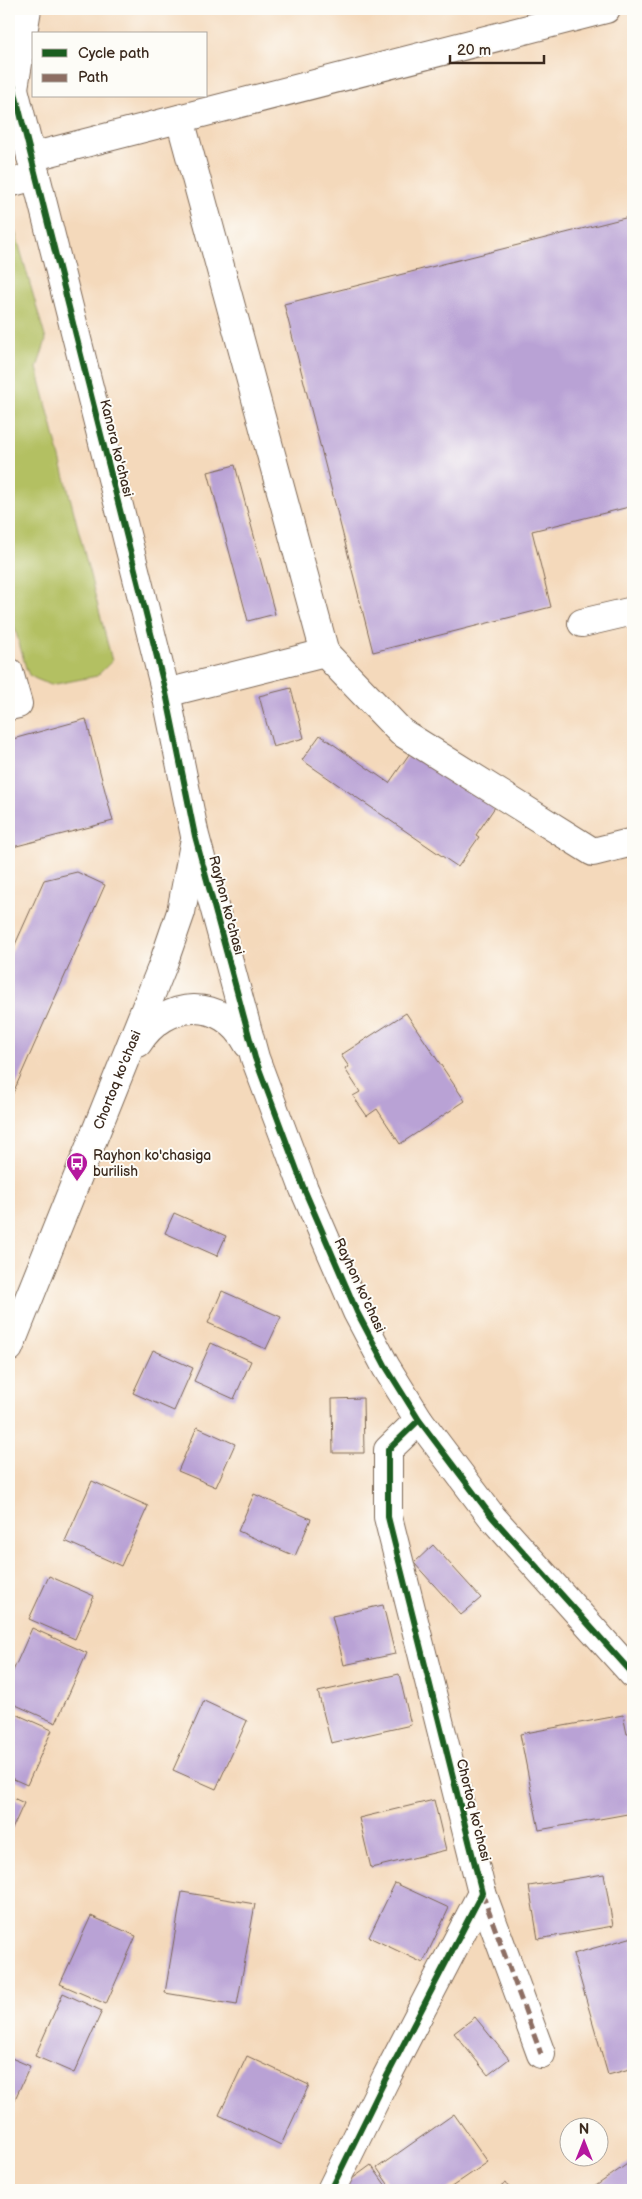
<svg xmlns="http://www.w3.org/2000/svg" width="642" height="2199" font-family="'Balsamiq Sans',sans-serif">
<rect width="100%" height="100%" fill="#fdfcf7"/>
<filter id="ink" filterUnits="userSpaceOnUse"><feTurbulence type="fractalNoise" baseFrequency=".02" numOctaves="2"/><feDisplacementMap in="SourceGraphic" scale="10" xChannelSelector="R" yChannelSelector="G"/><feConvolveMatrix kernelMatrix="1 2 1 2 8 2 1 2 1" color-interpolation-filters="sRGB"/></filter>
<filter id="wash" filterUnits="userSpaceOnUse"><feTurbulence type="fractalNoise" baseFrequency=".0096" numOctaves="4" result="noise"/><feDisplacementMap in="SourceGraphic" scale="20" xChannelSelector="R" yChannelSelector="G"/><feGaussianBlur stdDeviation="1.12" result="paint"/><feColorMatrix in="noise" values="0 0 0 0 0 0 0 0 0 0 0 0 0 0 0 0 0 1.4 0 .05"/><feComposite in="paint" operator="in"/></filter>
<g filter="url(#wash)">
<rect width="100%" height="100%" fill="#f4d9bb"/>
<path fill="#b3c062" stroke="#777540" d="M 9,217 L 13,224 L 46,340 L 37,368 L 112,661 L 97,676 L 51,685 L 36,679 L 29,675 L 26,668 L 9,607 Z"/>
<g id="blocks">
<path fill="#b9a2d5" d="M 633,216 L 633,506 L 532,531 L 551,607 L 373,652 L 284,304 Z
M 235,465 L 275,614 L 248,621 L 208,472 Z
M 291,688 L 304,738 L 273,747 L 259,696 Z
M 86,719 L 113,821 L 9,848 L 9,740 Z
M 320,735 L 389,783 L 412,750 L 495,807 L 476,835 L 479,837 L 458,867 L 302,760 Z
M 77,872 L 105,885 L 9,1102 L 9,958 L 44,880 Z
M 406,1013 L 465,1101 L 400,1144 L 377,1109 L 367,1116 L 353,1096 L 360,1092 L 345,1069 L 349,1067 L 341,1055 Z
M 174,1213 L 226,1236 L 217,1256 L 165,1233 Z
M 222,1291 L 281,1317 L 266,1349 L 208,1323 Z
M 211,1343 L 251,1361 L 234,1399 L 194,1381 Z
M 153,1350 L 193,1368 L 174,1411 L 133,1393 Z
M 363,1398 L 364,1453 L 333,1453 L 332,1399 Z
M 197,1427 L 235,1444 L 216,1487 L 178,1471 Z
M 92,1481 L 148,1506 L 121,1566 L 65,1541 Z
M 254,1494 L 311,1519 L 295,1556 L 238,1531 Z
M 433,1545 L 481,1598 L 461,1615 L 414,1563 Z
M 49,1576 L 94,1596 L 75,1639 L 29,1619 Z
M 383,1605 L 395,1654 L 344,1665 L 332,1616 Z
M 32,1628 L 87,1653 L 56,1723 L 9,1702 L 9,1680 Z
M 399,1674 L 411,1725 L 331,1743 L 318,1692 Z
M 204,1701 L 247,1721 L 216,1789 L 173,1770 Z
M 9,1711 L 52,1730 L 27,1785 L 9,1777 Z
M 623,1715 L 627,1734 L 631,1734 L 633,1746 L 633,1813 L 539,1830 L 520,1734 Z
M 9,1796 L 24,1803 L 9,1836 Z
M 434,1800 L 446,1850 L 371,1868 L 359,1818 Z
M 604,1874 L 613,1926 L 538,1939 L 529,1886 Z
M 395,1883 L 449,1908 L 423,1963 L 369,1937 Z
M 182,1892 L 255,1904 L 237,2005 L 165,1993 Z
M 91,1916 L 136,1936 L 106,2004 L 60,1984 Z
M 633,1937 L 633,2068 L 608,2075 L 573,1954 Z
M 63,1993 L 102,2011 L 74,2073 L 35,2056 Z
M 475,2017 L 509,2059 L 488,2075 L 454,2033 Z
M 247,2056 L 309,2085 L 281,2145 L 219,2115 Z
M 9,2057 L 30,2066 L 11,2108 L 9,2106 Z
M 454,2114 L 488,2162 L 447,2190 L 392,2190 L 377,2168 Z
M 633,2160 L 633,2190 L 590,2190 Z
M 371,2165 L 389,2190 L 349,2190 L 345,2184 Z
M 506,2183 L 511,2190 L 496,2190 Z"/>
</g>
</g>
<g filter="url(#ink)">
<use href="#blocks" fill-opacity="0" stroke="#7c6755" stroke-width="1"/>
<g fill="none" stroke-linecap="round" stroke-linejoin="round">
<g stroke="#7c6755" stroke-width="30">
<g id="minor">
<path d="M 9,69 L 166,693 L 195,836 L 255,1058 L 304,1189 L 357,1312 L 386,1367 L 419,1420 L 492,1517 L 633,1674"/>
<path d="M 14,88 L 27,9"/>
<path d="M 31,157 L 606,9"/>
<path d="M 9,183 L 36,176"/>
<path d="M 582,623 L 633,611"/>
<path d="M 325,653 L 401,732 L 593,852 L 633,842"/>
<path d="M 9,672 L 18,704 L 9,706"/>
<path d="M 166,693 L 325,653 L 180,119"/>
<path d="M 138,1043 C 166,999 222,996 248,1044"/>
<path id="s1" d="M 9,1348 L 162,967 L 181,912 L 194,844"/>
<path d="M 482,1893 L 541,2054"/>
<path d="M 331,2190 L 386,2078 L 482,1893 L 388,1517 L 388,1450 L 419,1420"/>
</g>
</g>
<use href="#minor" stroke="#fff" stroke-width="28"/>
<path stroke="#8d6e63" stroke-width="5" stroke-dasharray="10 5" stroke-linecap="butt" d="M 482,1893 L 541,2054"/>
<g stroke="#fdfcf7" stroke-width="9">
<path id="cycleway" d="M 9,69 L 166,693 L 195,836 L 255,1058 L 304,1189 L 357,1312 L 386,1367 L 419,1420 L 492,1517 L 633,1674
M 331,2190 L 386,2078 L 482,1893 L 388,1517 L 388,1450 L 419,1420"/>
</g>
<use href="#cycleway" stroke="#1b5e20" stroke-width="6"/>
</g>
</g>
<defs>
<g id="bus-pin" transform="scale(1.125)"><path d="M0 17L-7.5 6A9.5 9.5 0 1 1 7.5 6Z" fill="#b5179e" stroke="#fdfcf7"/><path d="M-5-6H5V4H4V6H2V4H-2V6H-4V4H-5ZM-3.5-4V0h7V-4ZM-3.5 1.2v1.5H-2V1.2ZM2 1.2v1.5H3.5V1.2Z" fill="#fff"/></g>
</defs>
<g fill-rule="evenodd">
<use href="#bus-pin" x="77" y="1163"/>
</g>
<g text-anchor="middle" stroke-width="4" stroke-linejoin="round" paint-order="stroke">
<g font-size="14" fill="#3b2a1e" stroke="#fdfcf7">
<text transform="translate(117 448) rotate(76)" y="5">Kanora ko'chasi</text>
<text transform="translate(227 905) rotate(75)" y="5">Rayhon ko'chasi</text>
<text dy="5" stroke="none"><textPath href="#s1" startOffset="289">Chortoq ko'chasi</textPath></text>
<text transform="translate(360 1285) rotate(65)" y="5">Rayhon ko'chasi</text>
<text transform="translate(474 1810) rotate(76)" y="5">Chortoq ko'chasi</text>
</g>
<g font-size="14" fill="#3b2a1e" stroke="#fdfcf7" text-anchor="start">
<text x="93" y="1160">Rayhon ko'chasiga<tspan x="93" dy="16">burilish</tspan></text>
</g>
</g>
<rect width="642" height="2199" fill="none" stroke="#fdfcf7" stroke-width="30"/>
<rect x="32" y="32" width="175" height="65" fill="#fdfcf7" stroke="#afa8a0"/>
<rect x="42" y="49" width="25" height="8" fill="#1b5e20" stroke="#afa8a0"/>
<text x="78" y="58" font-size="15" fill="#3b2a1e">Cycle path</text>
<rect x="42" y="74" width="25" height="8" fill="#8d6e63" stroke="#afa8a0"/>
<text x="78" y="82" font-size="15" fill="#3b2a1e">Path</text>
<g transform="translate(584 2142)"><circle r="24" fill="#fdfcf7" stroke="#afa8a0"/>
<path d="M0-4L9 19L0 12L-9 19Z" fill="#b5179e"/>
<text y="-8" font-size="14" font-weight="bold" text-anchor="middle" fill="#3b2a1e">N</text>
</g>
<path d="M450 55v8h94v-8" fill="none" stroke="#3b2a1e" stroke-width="2.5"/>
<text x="457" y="55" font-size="15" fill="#3b2a1e" stroke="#fdfcf7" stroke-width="4" paint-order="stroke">20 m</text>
</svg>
